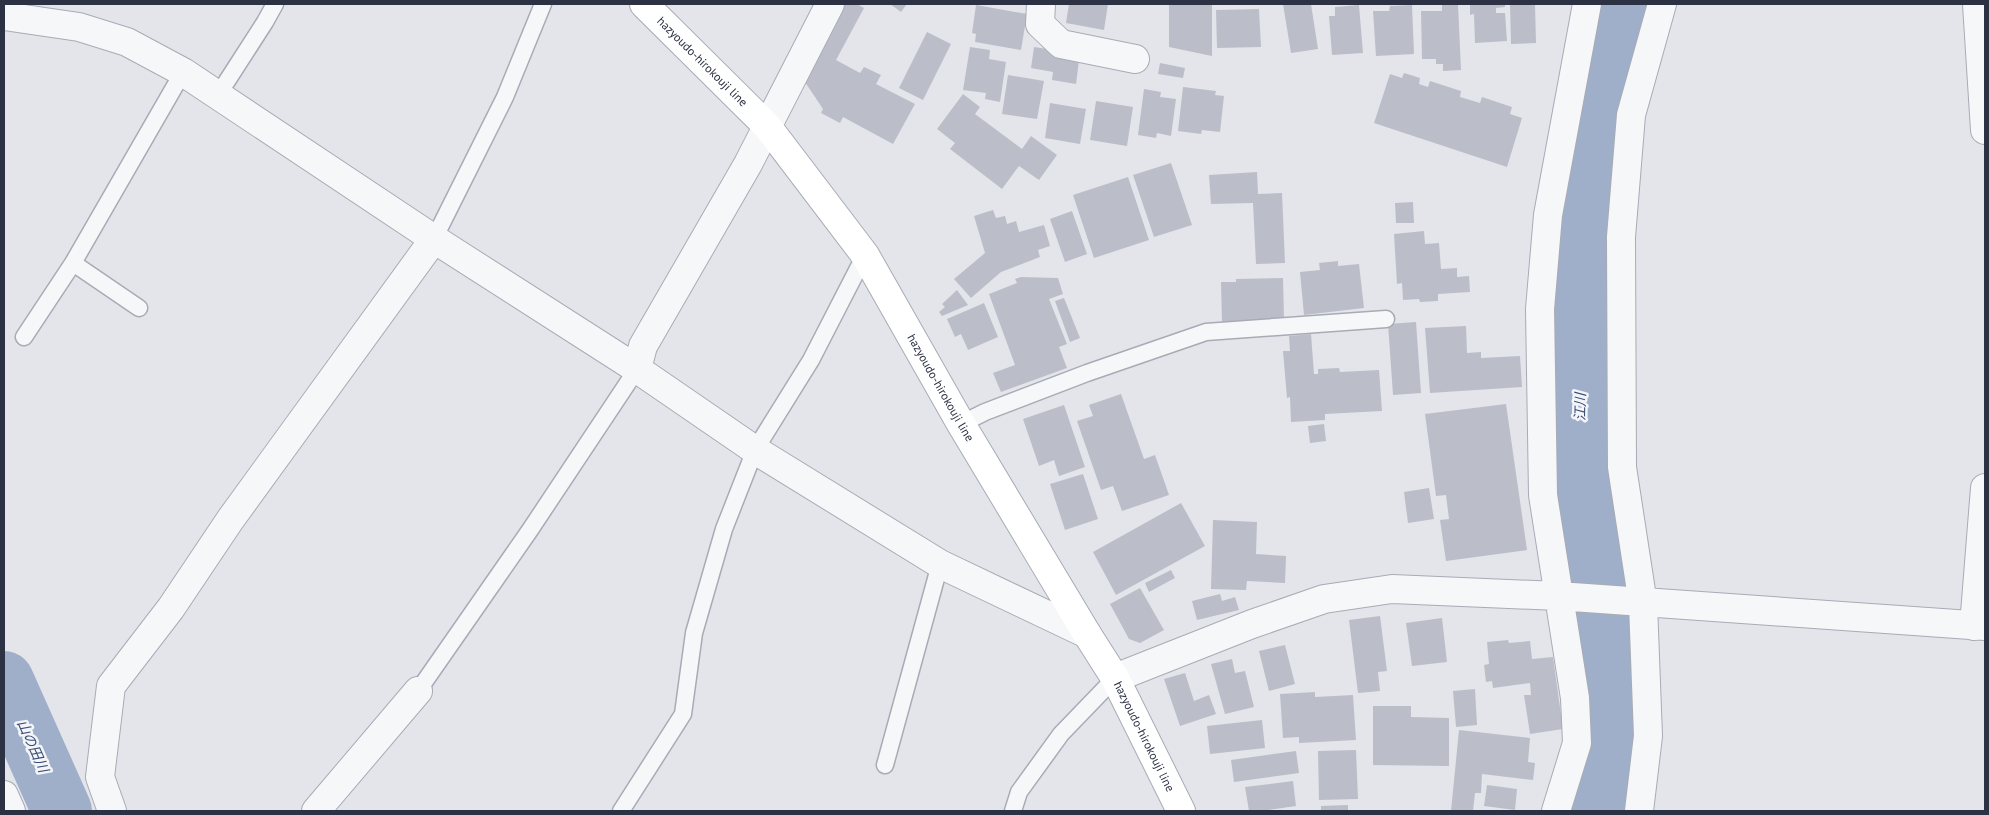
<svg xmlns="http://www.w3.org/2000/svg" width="1989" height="815" font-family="'PT Sans','Noto Sans JP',sans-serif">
<rect width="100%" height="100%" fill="#e3e5eb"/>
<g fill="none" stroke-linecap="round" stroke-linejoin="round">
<path stroke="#a0afc9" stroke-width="60" d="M 4,681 L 62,811
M 1598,811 L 1610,737 L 1601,625 L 1579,471 L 1584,244 L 1598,116 L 1623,4"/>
</g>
<path fill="#bbbec8" d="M 841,4 L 857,4 L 864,8 L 836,60 L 860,73 L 864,67 L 881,75 L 876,84 L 915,104 L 893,144 L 843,117 L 840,123 L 821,113 L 823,109 L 805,82 Z
M 890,4 L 907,4 L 901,12 Z
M 1069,4 L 1108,4 L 1104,30 L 1066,23 Z
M 1169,4 L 1212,4 L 1212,56 L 1169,47 Z
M 1283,4 L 1311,4 L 1318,49 L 1291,53 Z
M 1442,4 L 1458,4 L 1461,70 L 1443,71 L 1443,64 L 1436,64 L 1436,59 L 1422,59 L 1421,11 L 1442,11 Z
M 1470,4 L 1505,4 L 1505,7 L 1496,8 L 1496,13 L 1505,13 L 1507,41 L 1475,43 L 1474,14 L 1470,15 Z
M 1510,4 L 1535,4 L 1536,43 L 1511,44 Z
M 976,5 L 1027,14 L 1021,50 L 975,42 L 976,34 L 972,33 Z
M 1359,5 L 1363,53 L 1332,55 L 1329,16 L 1335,16 L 1335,7 Z
M 1412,5 L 1414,54 L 1376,56 L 1373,11 L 1389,11 L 1390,6 Z
M 1259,9 L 1261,47 L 1217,48 L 1216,10 Z
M 927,32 L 951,44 L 923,100 L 899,88 Z
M 970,47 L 990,50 L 989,59 L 1006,62 L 1000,102 L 985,99 L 986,93 L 963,90 Z
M 1034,47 L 1054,50 L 1053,56 L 1079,61 L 1076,84 L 1052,80 L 1053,72 L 1031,68 Z
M 1160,63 L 1185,68 L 1183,78 L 1158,74 Z
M 1404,73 L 1420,78 L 1419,84 L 1428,87 L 1430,81 L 1461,91 L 1460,97 L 1480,103 L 1482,97 L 1512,107 L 1510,114 L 1522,118 L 1507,167 L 1374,123 L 1390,74 L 1402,78 Z
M 1008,75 L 1044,81 L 1037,119 L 1002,114 Z
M 1183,87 L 1216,91 L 1215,95 L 1224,96 L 1220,132 L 1202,130 L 1201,134 L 1178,131 Z
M 1144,89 L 1161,92 L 1160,97 L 1176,99 L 1171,136 L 1157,133 L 1156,138 L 1138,135 Z
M 963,94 L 980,107 L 975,114 L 1022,149 L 1031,136 L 1057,155 L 1039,180 L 1019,166 L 1002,189 L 950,149 L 955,143 L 937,129 Z
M 1096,101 L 1133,107 L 1127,146 L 1090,140 Z
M 1050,103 L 1086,109 L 1080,144 L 1045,138 Z
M 1171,163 L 1192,225 L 1154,237 L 1133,175 Z
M 1257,172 L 1258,194 L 1282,193 L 1285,263 L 1256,264 L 1253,203 L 1211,204 L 1209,175 Z
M 1128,177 L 1149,240 L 1094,258 L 1073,195 Z
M 1413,202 L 1414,223 L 1396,223 L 1395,203 Z
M 993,210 L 996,218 L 1005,216 L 1007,224 L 1016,221 L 1019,232 L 1044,225 L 1050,246 L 1038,250 L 1040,257 L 1001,272 L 971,298 L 954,279 L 985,253 L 974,216 Z
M 1072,211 L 1087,254 L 1065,262 L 1050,219 Z
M 1424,231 L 1425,244 L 1439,243 L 1441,269 L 1457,268 L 1457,277 L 1469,276 L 1470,292 L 1438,294 L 1438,301 L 1420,302 L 1419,299 L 1403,300 L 1402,283 L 1397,284 L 1394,234 Z
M 1338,261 L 1338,266 L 1359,264 L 1364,308 L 1304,315 L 1300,272 L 1320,270 L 1319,263 Z
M 1021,277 L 1058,278 L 1063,294 L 1049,299 L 1067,344 L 1059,347 L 1067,368 L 1001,392 L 993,373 L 1015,365 L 989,294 L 1017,283 L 1015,279 Z
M 1283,278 L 1284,320 L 1222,322 L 1221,282 L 1236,282 L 1236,279 Z
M 957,290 L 968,305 L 942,316 L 939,312 L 945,307 L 942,304 Z
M 1064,298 L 1080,338 L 1070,342 L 1055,301 Z
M 984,303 L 998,337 L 968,350 L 961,334 L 955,337 L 947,319 Z
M 1416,322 L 1421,393 L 1393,395 L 1388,324 Z
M 1466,326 L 1467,353 L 1481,352 L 1481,358 L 1520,356 L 1522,387 L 1430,393 L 1425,328 Z
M 1311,334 L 1314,374 L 1318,374 L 1318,369 L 1339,368 L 1340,372 L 1379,370 L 1382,411 L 1325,414 L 1325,420 L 1291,422 L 1290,397 L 1287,398 L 1283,351 L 1290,351 L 1289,336 Z
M 1121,394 L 1144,459 L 1155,455 L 1169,495 L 1122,511 L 1113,486 L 1101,490 L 1077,421 L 1093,416 L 1089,405 Z
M 1506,404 L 1527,550 L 1446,561 L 1440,520 L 1449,519 L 1446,495 L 1436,496 L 1425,414 Z
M 1064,405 L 1085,467 L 1059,476 L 1054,460 L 1039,466 L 1023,419 Z
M 1324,424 L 1326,441 L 1310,443 L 1308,426 Z
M 1083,474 L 1098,519 L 1065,530 L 1050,484 Z
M 1429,488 L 1434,519 L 1408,523 L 1404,492 Z
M 1181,503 L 1205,546 L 1116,595 L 1093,552 Z
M 1213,520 L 1257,522 L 1256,554 L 1286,556 L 1285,583 L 1247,581 L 1246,590 L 1211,589 Z
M 1171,570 L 1175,578 L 1149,592 L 1145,583 Z
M 1140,588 L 1164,630 L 1140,643 L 1129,639 L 1110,604 Z
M 1220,594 L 1222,601 L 1235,597 L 1239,610 L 1197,620 L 1192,601 Z
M 1380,616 L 1387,671 L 1378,672 L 1380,691 L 1358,693 L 1349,620 Z
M 1442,618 L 1447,662 L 1412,666 L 1406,623 Z
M 1508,640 L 1509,643 L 1530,641 L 1532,659 L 1553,657 L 1563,729 L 1530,734 L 1524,695 L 1531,695 L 1530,683 L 1493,688 L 1492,681 L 1486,682 L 1484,665 L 1489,664 L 1487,642 Z
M 1285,645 L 1295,684 L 1269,691 L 1259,651 Z
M 1232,659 L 1235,673 L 1245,671 L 1254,707 L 1225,714 L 1211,664 Z
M 1185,673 L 1194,701 L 1209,695 L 1216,714 L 1180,726 L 1164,679 Z
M 1475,689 L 1477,725 L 1456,727 L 1453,691 Z
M 1315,692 L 1315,697 L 1353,695 L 1356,740 L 1299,743 L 1299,737 L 1283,738 L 1280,694 Z
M 1373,706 L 1411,706 L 1411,717 L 1449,718 L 1449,766 L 1373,765 Z
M 1262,720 L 1265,748 L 1210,754 L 1207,726 Z
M 1459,730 L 1530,738 L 1528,762 L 1535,763 L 1533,780 L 1482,774 L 1481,793 L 1475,793 L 1473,811 L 1451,811 Z
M 1356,750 L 1358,799 L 1319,800 L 1318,751 Z
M 1296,751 L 1299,773 L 1234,782 L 1231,760 Z
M 1293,781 L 1296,806 L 1262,811 L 1249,811 L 1245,787 Z
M 1487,785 L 1517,789 L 1515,810 L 1484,806 Z
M 1348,805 L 1348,811 L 1321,811 L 1321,806 Z"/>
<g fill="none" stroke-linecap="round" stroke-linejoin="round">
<g stroke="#a8abb5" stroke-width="19">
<path id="lane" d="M 218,95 L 265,22 L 275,4
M 434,239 L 505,97 L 543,4
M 73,263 L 139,308
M 24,337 L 73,263 L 183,72
M 961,424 L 985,412 L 1087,373 L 1206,332 L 1386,319
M 418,691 L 530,530 L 637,369
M 885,765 L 940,564
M 621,811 L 683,714 L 694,633 L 724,529 L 755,450 L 811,360 L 865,255
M 1013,811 L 1019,792 L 1061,734 L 1115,678"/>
</g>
<g stroke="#a8abb5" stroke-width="30">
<path id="street" d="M 1041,4 L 1040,24 L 1061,44 L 1135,59
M 1977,4 L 1985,130
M 4,16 L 79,27 L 127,42 L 183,72 L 434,239 L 637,369 L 755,450 L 940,564 L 1087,634
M 637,369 L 643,346 L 748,164 L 830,4
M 1974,626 L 1985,488
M 1115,678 L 1252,624 L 1324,599 L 1392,589 L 1558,596 L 1985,626
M 4,795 L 11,811
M 112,811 L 100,777 L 111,686 L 171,608 L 230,520 L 434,239
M 316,811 L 418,691
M 1556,811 L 1577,743 L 1575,698 L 1543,495 L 1540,309 L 1548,215 L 1587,4
M 1639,811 L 1648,736 L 1643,604 L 1622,467 L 1621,237 L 1631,115 L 1662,4"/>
</g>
<g stroke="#a8abb5" stroke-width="30">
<g id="secondary">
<path id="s1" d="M 644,4 L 767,126 L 865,255 L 961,424 L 1087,634 L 1115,678 L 1181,811"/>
</g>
</g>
<use href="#lane" stroke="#f6f7f9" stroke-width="16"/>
<use href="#street" stroke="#f6f7f9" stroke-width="28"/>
<use href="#secondary" stroke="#fff" stroke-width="28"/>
</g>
<g text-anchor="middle" stroke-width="5" stroke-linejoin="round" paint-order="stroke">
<g font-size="12" fill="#2c3143" stroke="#f3f5f8">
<text dy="4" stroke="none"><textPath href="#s1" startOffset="82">hazyoudo-hirokouji line</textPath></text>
<text dy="4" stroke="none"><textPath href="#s1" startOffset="488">hazyoudo-hirokouji line</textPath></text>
<text dy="4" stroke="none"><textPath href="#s1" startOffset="892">hazyoudo-hirokouji line</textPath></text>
</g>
<g font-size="14" font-style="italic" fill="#374b75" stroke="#f3f5f8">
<text transform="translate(1580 407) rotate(-89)" y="5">江川</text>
<text transform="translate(33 746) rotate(66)" y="5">山の田川</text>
</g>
</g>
<rect width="1989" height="815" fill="none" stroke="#2c3143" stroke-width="10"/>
</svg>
